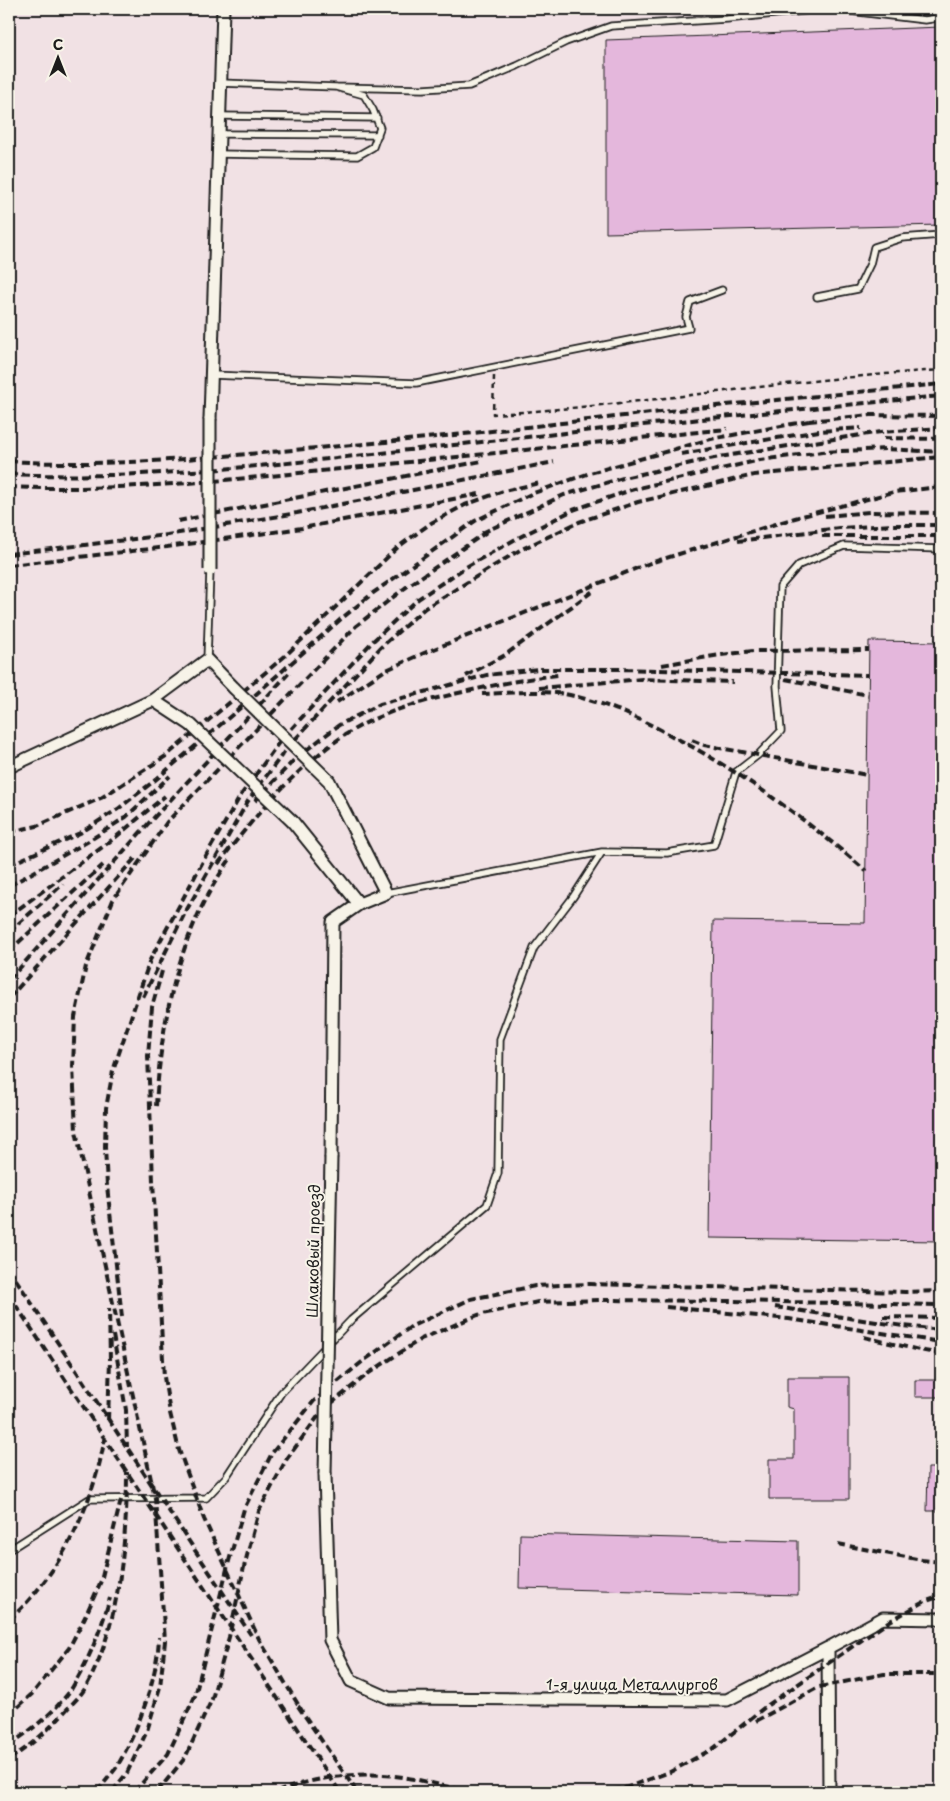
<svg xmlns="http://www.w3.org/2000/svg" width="950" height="1801" font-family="'Playpen Sans',sans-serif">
<rect width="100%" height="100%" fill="#f7f3e8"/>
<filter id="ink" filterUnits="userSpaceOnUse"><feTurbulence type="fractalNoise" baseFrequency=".02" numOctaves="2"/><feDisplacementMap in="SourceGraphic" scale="10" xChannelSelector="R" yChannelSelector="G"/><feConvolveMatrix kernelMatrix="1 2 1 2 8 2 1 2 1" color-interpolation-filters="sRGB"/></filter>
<g filter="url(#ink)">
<path fill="#f1e1e4" d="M 9,9 L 941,9 L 941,1792 L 9,1792 Z"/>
<path fill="#e4b7dc" stroke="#1c1c1c" d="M 941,27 L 941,225 L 606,233 L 606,40 Z
M 869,641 L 941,642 L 941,1241 L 709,1238 L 713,921 L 865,923 Z
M 937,1372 L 941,1372 L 941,1409 L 941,1397 L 915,1397 L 915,1380 L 937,1380 Z
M 787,1377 L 849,1377 L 849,1499 L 769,1499 L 769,1459 L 794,1459 L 794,1409 L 787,1407 Z
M 928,1468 L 941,1468 L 941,1511 L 927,1511 Z
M 520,1534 L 798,1541 L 798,1595 L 519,1588 Z"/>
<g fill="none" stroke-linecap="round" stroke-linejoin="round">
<g stroke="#1c1c1c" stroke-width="9">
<path id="lane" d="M 833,9 L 925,20 L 938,18 L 941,21
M 336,87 L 423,89 L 469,86 L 517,66 L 566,42 L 611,26 L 727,19 L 822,9
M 219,116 L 377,118
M 219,134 L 378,135
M 218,154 L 357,156 L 373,147 L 380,128 L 373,110 L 364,95 L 336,87 L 220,83
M 817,297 L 858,289 L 870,264 L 874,247 L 902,238 L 941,235
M 211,375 L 416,383 L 689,328 L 686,317 L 690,302 L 722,290
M 207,660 L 210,570
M 602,852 L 667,853 L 714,845 L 736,772 L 758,755 L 781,731 L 777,686 L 780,587 L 799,565 L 844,546 L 941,549
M 9,1550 L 89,1499 L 206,1498 L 226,1477 L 281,1393 L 351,1320 L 487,1205 L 498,1173 L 500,1039 L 534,948 L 573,897 L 602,852 L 386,893"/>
</g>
<g stroke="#1c1c1c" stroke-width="15">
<path id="street" d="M 210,419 L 223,9
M 153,700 L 191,725
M 9,767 L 153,700 L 207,660 L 234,688
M 329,781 L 386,893 L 359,904 L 333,922 L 331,1157
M 293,822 L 359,904
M 325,1474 L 330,1640 L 351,1681 L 389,1698 L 727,1700 L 828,1648 L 883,1618 L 941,1619
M 828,1648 L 829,1792"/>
</g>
<path stroke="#1c1c1c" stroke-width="2.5" stroke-dasharray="5 4" stroke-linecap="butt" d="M 494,376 L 493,414 C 643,405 791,379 941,370"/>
<use href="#lane" stroke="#f7f3e8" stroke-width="5.5"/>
<use href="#street" stroke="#f7f3e8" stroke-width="11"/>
<path stroke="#1c1c1c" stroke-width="4" stroke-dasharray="8 4" stroke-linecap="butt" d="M 809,421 L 871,415 L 941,416
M 884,438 L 941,439
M 681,454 L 819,431 L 861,428
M 9,461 C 115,468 222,456 328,447 C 442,438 556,423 670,411 C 760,401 851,393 941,384
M 9,474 C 158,481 307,461 454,445 C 617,427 779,411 941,396
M 9,487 C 123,492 238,479 351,468 C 477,455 602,442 727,429
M 825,516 L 870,512 L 941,513
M 178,521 L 482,461
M 482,533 L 564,495 L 623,478 L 719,457 L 814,442 L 881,432 L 941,428
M 822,536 L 941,536
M 738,541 L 839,528 L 893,525 L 941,525
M 9,554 L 167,535 L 297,513 L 554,462
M 9,565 L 167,547 L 302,528 L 479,494
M 662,665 L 714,656 L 753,651 L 869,650
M 466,676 L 505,655 L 593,591
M 785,679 L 868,695
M 539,688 L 642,679 L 733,682
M 482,694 C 507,693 541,690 565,694 C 604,702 639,718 674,737 C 743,773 807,820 866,871
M 337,702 L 384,671 L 424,653 L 650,563 L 795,518 L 894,492 L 941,487
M 692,740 L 704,745 L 867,775
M 255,801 L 296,758 L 339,725 L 380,704 L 487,675 L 538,669 L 617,669 L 868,675
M 9,832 L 37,826 L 101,798 L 166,756 L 285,656 L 398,547 L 431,523 L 465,505 L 503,491 L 540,483
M 218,864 C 254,817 295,768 345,735 C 378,713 417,703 454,694 C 490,686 522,679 558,675
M 9,865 L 80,833 L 118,809 L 154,781 L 246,703 L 341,619 L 373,593 L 475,521 L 531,494 L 590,473 L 711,439 L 814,420
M 9,886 L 87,842 L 126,817 L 170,776
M 9,916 L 116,837 L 165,796
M 9,932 L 63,884
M 9,951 L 103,865
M 162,971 L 152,1007 L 148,1056 L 153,1181 L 164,1377 L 170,1413 L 179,1450 L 204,1519 L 259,1639 L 302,1711
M 9,980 L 147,825 L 289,673
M 143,997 L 186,911 L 248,801 L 287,748 L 380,648 L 425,608 L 520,550 L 579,522 L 638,502 L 754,475 L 940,457
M 9,998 L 137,856
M 156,1106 C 161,1020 179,929 231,858
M 9,1269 L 251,1635
M 9,1295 L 340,1792
M 666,1307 L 789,1319 L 941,1342
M 775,1307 L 903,1326 L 941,1330
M 122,1317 L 107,1186 L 105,1147 L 106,1108 L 113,1071 L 150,960 L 208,852 L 241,795 L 280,741 L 373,641 L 418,599 L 466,567 L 514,540 L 573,510 L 634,489 L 760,460 L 822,452 L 886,449 L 941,452
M 883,1317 L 941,1318
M 113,1335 L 126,1410 L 127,1447
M 864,1337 L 919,1350 L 941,1354
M 108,1420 L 110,1360 L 109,1308
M 838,1544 L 922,1560 L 941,1562
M 9,1620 C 61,1573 93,1506 105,1437
M 298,1706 L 357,1792
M 9,1715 L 32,1694 L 69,1648 L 85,1617 L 101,1581 L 122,1496
M 756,1721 L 819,1687 L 884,1674 L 941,1674
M 9,1745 C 32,1730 56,1711 72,1688 C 89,1660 101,1629 110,1598
M 9,1759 C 33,1745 50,1728 69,1707 C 74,1702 80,1696 84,1690 C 119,1632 127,1539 127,1472
M 97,1792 C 103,1784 110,1776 116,1768 C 137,1734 158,1677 159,1637
M 112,1792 L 127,1773 L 147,1731 L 160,1687 L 165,1641 L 155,1498 L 76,1131 L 73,1066 L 75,1017 L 86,966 L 113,900 L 167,822 L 356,626 L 405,588 L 488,531
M 134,1792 L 168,1754 L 195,1696 L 229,1561 L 244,1509 L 272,1453 L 314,1401 L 362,1362 L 412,1326 L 471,1299 L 535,1286 L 590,1284 L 905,1292 L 941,1291
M 157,1792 L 185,1758 L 212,1699 L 229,1637 L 244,1567 L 259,1511 L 286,1460 L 322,1411 L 369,1373 L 421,1339 L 478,1315 L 538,1302 L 599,1300 L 731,1301 L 941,1305
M 277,1792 C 319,1775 369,1770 414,1779 C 433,1783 452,1788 470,1792
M 306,1792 C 337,1788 366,1789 397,1792
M 600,1792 L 625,1788 L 670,1772 L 714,1748 L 765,1707 L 888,1622 L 924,1602 L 941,1596"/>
<g stroke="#1c1c1c" stroke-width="15" stroke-linecap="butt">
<path id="street-bridge" d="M 210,419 L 210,570
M 234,688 L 329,781
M 191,725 L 293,822
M 325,1474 L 331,1157"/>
</g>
<use href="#street-bridge" stroke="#f7f3e8" stroke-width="11"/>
</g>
</g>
<g text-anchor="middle" stroke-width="4" stroke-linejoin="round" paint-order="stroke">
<g font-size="15" fill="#1c1c1c" stroke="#f7f3e8">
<text transform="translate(314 1251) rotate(-89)" y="5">Шлаковый проезд</text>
<text x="632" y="1690">1-я улица Металлургов</text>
</g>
</g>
<rect width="950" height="1801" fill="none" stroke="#f7f3e8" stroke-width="30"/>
<rect x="15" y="15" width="920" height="1771" fill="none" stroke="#1c1c1c" stroke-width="2" filter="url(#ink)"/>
<g transform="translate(58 58)" stroke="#f7f3e8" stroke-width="4" paint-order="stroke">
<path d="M0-4L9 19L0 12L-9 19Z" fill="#1c1c1c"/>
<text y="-8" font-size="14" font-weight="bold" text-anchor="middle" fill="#1c1c1c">С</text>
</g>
</svg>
